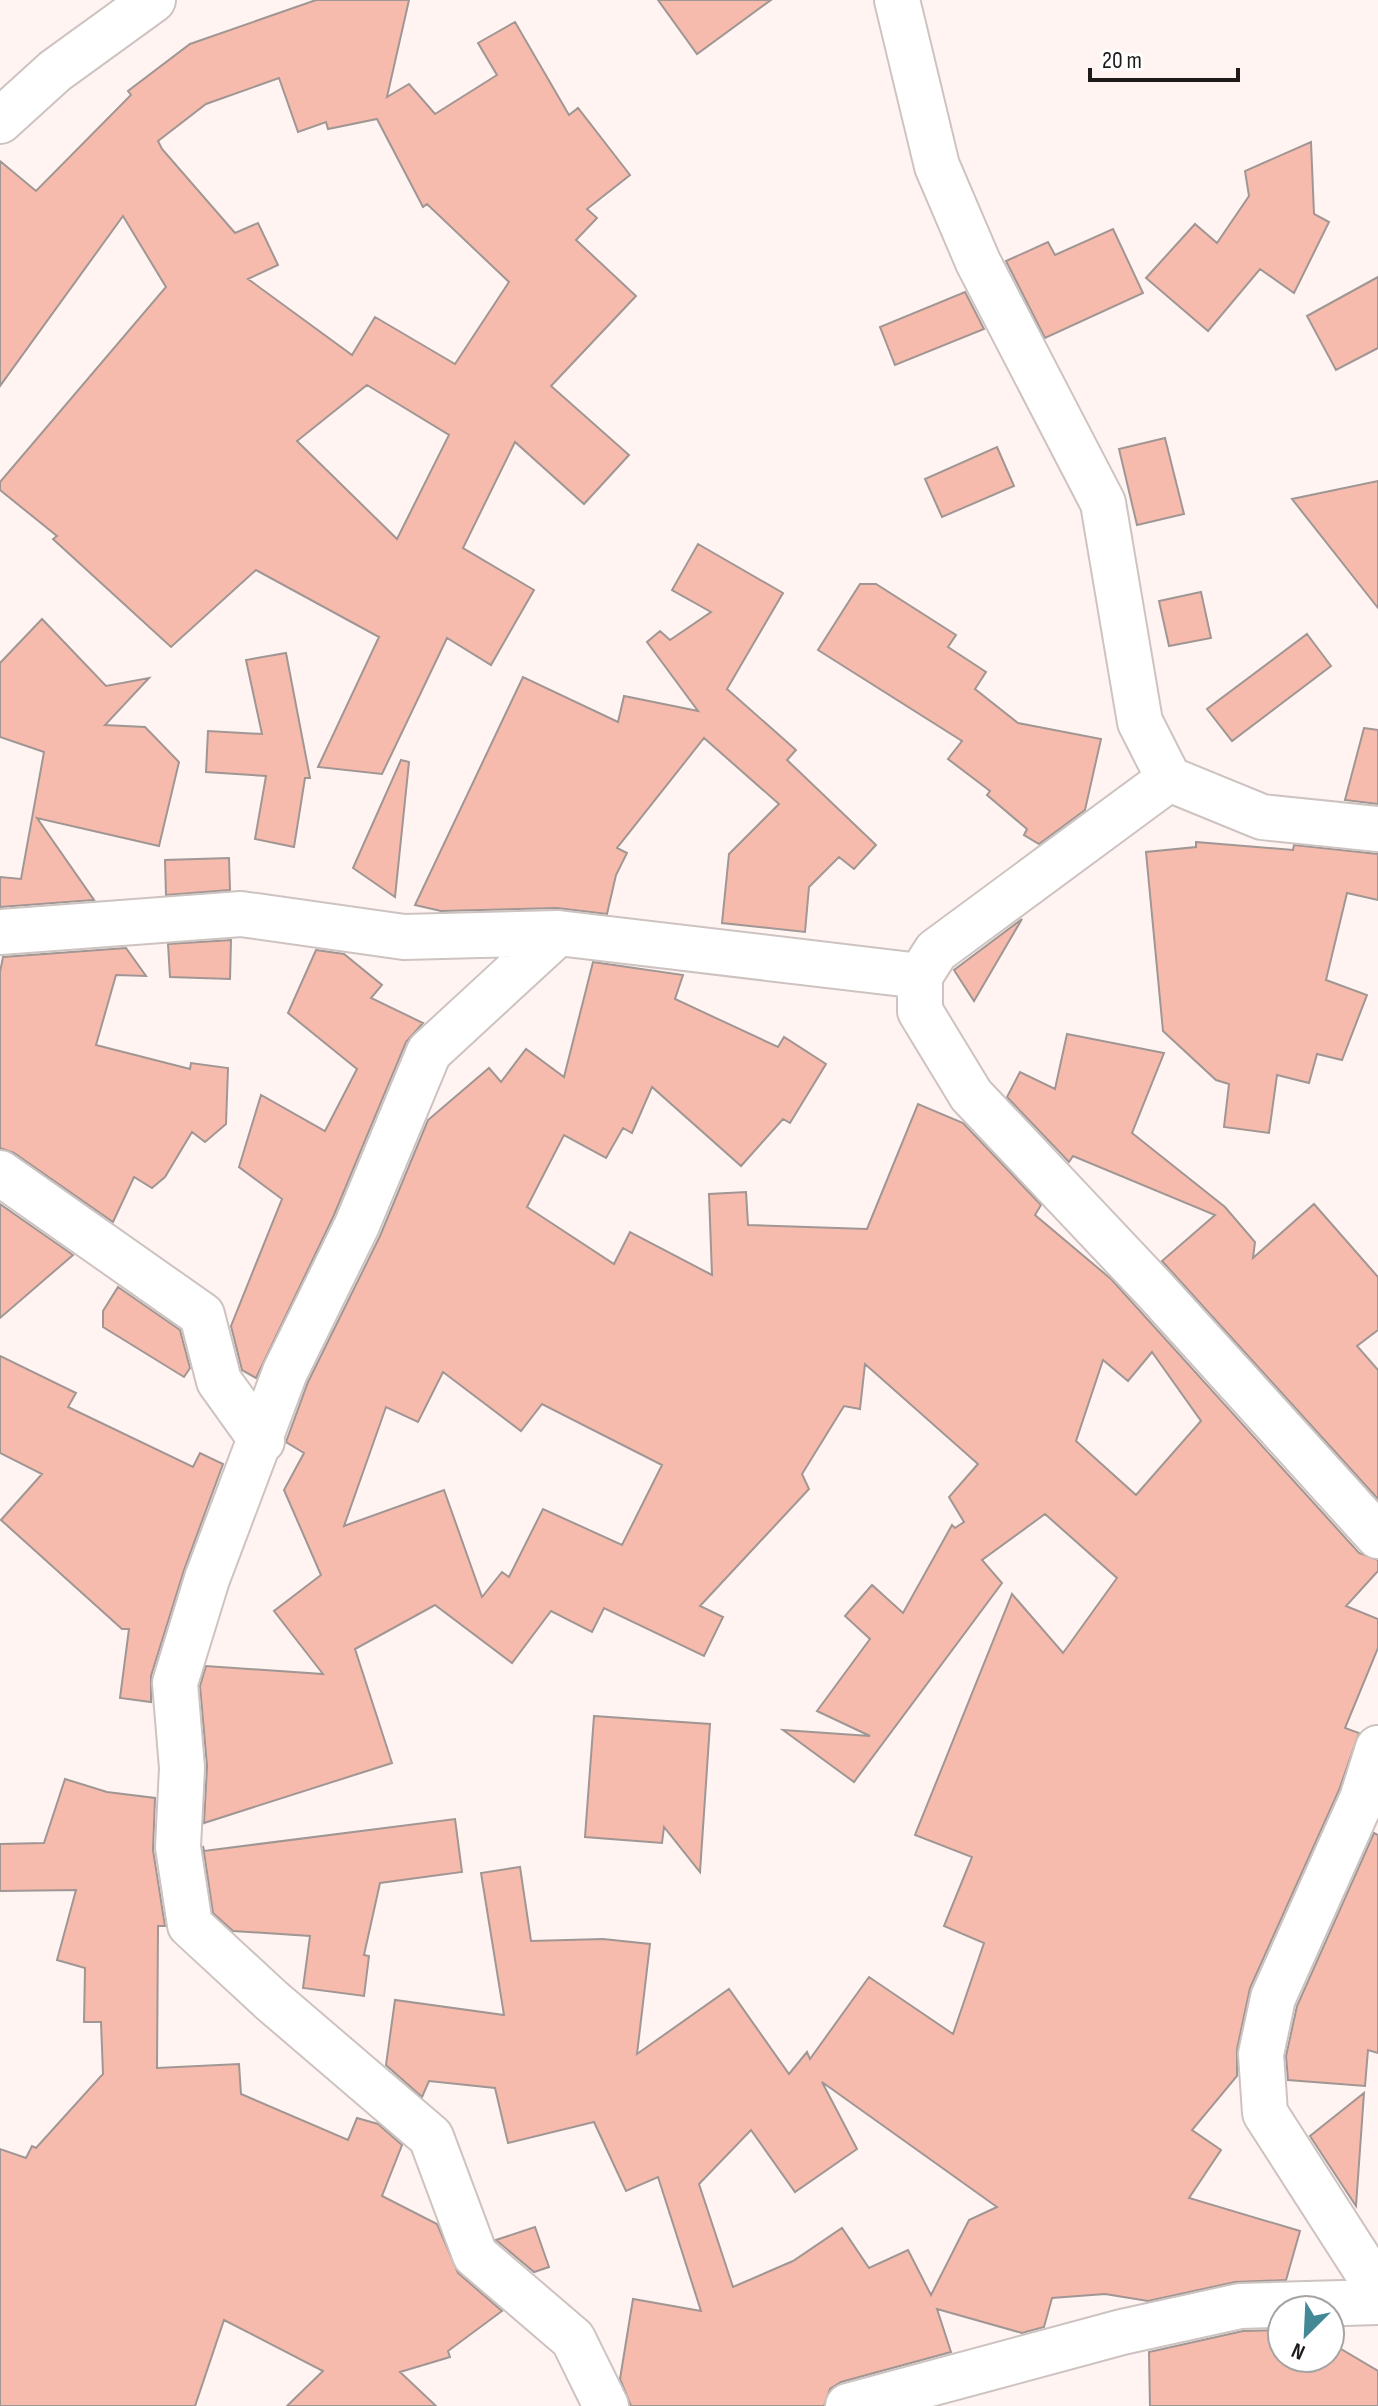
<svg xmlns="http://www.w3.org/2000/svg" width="1378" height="2406" font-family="'Sofia Sans Condensed',sans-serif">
<rect width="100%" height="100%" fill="#fff4f1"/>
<path fill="#f7bbae" stroke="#a09693" stroke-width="2" fill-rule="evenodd" d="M 316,0 L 409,0 L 387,97 L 409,84 L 435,114 L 497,75 L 478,43 L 515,22 L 569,115 L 578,108 L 630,175 L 587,209 L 597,218 L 576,240 L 636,296 L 551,386 L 629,455 L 584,504 L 515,442 L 463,548 L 534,590 L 491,665 L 447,638 L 382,774 L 318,767 L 379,637 L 256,570 L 171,647 L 53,539 L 57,536 L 0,490 L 0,482 L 166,287 L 123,216 L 0,386 L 0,161 L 36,191 L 131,95 L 128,91 L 190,44 ZM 279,78 L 298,132 L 326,122 L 328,129 L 377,119 L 423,207 L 427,204 L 509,282 L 455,364 L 375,317 L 352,355 L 248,279 L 278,265 L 258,223 L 235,233 L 162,149 L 158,141 L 206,104 ZM 367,385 L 449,435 L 397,539 L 297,441 Z
M 658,0 L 771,0 L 697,54 Z
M 1311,142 L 1314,214 L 1329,222 L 1294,293 L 1260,269 L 1208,331 L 1146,278 L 1195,224 L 1217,243 L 1249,196 L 1245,171 Z
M 1113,229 L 1143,293 L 1045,338 L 1006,261 L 1048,242 L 1055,255 Z
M 1378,277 L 1378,348 L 1336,370 L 1307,316 Z
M 965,292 L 984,329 L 895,365 L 880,327 Z
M 1165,438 L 1184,514 L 1137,525 L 1119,449 Z
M 997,447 L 1014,486 L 942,517 L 925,479 Z
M 1378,481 L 1378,608 L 1292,499 Z
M 698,544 L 783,593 L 727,689 L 796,750 L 787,760 L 876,845 L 854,869 L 839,857 L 809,887 L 805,932 L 722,923 L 729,854 L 779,804 L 704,738 L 617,848 L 627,853 L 616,875 L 607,914 L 557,908 L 441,911 L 415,905 L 523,677 L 618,722 L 624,696 L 698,711 L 647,642 L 660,631 L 670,640 L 711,612 L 672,590 Z
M 860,584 L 876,584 L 956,635 L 948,647 L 986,672 L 975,689 L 1018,723 L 1101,739 L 1085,810 L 1039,844 L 1024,835 L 1027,829 L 987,795 L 990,791 L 948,759 L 962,741 L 818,650 Z
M 1201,592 L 1211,638 L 1169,646 L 1159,601 Z
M 42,619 L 106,686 L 149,678 L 105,725 L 145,727 L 179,762 L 159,846 L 37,818 L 94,900 L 0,907 L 0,877 L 21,879 L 44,752 L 0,737 L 0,663 Z
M 1307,634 L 1331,666 L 1232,741 L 1207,709 Z
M 286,653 L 310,778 L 305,778 L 294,847 L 255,839 L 266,776 L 206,772 L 208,731 L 262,734 L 246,660 Z
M 1364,728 L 1378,730 L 1378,804 L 1345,800 Z
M 401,760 L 409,762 L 395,897 L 353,868 Z
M 1196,842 L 1293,850 L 1294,845 L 1378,854 L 1378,900 L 1347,893 L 1326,980 L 1367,995 L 1342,1060 L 1317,1054 L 1309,1083 L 1277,1075 L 1269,1133 L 1224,1127 L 1229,1084 L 1216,1080 L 1163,1031 L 1146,852 L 1196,847 Z
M 229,858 L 230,890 L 166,895 L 165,860 Z
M 1022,919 L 974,1001 L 954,970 Z
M 231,940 L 230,979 L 170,977 L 168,944 Z
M 126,948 L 146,976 L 116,975 L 96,1045 L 190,1069 L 191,1063 L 228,1068 L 226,1124 L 205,1142 L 192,1132 L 165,1177 L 152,1188 L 134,1177 L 113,1222 L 14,1153 L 0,1148 L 0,972 L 3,957 Z
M 316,950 L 344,954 L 382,985 L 371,998 L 423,1023 L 406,1042 L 334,1215 L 256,1378 L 242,1370 L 231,1326 L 282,1199 L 239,1167 L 261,1095 L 325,1131 L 357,1069 L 288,1013 Z
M 593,962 L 683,975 L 675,999 L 778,1047 L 784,1037 L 826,1064 L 790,1123 L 783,1119 L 741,1166 L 652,1087 L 632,1133 L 623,1128 L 606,1158 L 564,1135 L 527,1207 L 614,1264 L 630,1232 L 712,1275 L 709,1194 L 746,1192 L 748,1225 L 867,1229 L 918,1104 L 963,1123 L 1041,1205 L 1035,1215 L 1111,1279 L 1359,1553 L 1378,1560 L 1378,1571 L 1346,1606 L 1378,1619 L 1378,1648 L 1345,1728 L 1359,1733 L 1339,1790 L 1250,1988 L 1237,2049 L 1237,2076 L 1192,2130 L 1221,2150 L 1189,2198 L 1300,2231 L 1286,2280 L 1235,2282 L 1148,2301 L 1105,2294 L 1052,2298 L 1044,2327 L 1022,2333 L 937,2309 L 951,2352 L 841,2382 L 830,2389 L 824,2406 L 631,2406 L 620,2379 L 633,2299 L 701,2311 L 658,2177 L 626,2191 L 594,2122 L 508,2143 L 495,2088 L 429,2081 L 422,2097 L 386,2065 L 395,2000 L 504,2015 L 481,1873 L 520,1867 L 531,1941 L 603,1939 L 650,1944 L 637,2054 L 729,1989 L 789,2074 L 807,2052 L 810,2059 L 869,1977 L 953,2034 L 984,1943 L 944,1926 L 972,1857 L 915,1835 L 1012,1594 L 1063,1653 L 1117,1578 L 1045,1514 L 982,1560 L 1002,1583 L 854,1782 L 783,1730 L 870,1736 L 817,1711 L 870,1639 L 845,1616 L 872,1585 L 903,1613 L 952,1525 L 955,1528 L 964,1522 L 949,1497 L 978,1464 L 865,1364 L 860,1409 L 844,1406 L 802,1474 L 809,1489 L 700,1606 L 723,1617 L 704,1656 L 604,1608 L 592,1632 L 551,1611 L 512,1663 L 435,1605 L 355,1649 L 392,1763 L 204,1823 L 207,1766 L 200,1686 L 206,1666 L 323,1674 L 274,1611 L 321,1575 L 284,1490 L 304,1453 L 286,1442 L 308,1382 L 380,1236 L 428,1120 L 489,1068 L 501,1082 L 526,1049 L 564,1077 ZM 1152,1352 L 1201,1421 L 1136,1495 L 1076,1441 L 1103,1360 L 1128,1381 ZM 443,1372 L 521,1431 L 542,1404 L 662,1465 L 622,1545 L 543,1509 L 509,1577 L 502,1572 L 482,1597 L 444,1490 L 344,1526 L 386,1407 L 418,1422 ZM 822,2082 L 997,2207 L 969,2220 L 931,2295 L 908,2250 L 869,2268 L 842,2228 L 793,2261 L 733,2287 L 699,2184 L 751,2130 L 795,2192 L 857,2149 Z
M 1067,1034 L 1164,1053 L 1132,1133 L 1225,1207 L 1255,1242 L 1253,1258 L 1314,1204 L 1378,1277 L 1378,1330 L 1357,1346 L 1378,1370 L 1378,1499 L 1162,1261 L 1215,1215 L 1073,1156 L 1069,1162 L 1007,1097 L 1020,1072 L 1055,1089 Z
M 0,1204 L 73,1255 L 0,1318 Z
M 118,1287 L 180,1330 L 190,1368 L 184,1377 L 103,1327 L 103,1311 Z
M 0,1356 L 76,1393 L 68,1407 L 193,1467 L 200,1453 L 223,1464 L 184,1570 L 151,1676 L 151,1702 L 120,1698 L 129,1629 L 122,1629 L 1,1520 L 42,1474 L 0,1453 Z
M 594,1716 L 710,1724 L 700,1872 L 664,1827 L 662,1843 L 585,1837 Z
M 65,1779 L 107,1792 L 155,1798 L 153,1850 L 165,1926 L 158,1926 L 157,2068 L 239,2064 L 241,2094 L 348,2140 L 357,2118 L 378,2124 L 402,2145 L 382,2196 L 437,2224 L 458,2273 L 502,2311 L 448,2351 L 450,2357 L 400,2372 L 436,2406 L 287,2406 L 323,2371 L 224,2320 L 195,2406 L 0,2406 L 0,2149 L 26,2158 L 32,2146 L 36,2148 L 103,2074 L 101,2022 L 84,2022 L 85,1968 L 57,1960 L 76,1890 L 0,1891 L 0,1844 L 44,1843 Z
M 455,1819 L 462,1872 L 380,1883 L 364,1955 L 369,1956 L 364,1996 L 303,1988 L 310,1936 L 233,1931 L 213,1913 L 203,1846 L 204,1851 Z
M 1374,1833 L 1378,1835 L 1378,2053 L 1368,2050 L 1365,2086 L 1288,2080 L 1286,2056 L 1297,2006 Z
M 1364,2093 L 1356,2206 L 1310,2136 Z
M 535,2227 L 549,2267 L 534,2272 L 496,2240 Z
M 1331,2329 L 1331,2343 L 1378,2371 L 1378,2406 L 1150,2406 L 1149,2352 L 1243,2331 L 1282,2330 L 1282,2358 L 1330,2358 Z"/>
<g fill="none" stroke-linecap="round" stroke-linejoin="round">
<g stroke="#cdc3c1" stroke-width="48">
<path id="minor" d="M 897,0 L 937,166 L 978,262 L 1103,503 L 1140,722 L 1169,779 L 1262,817 L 1378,829
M 0,121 L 55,71 L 153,0
M 1169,779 L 936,951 L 920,976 L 920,1011 L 971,1095 L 1156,1291 L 1378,1536
M 0,932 L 241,914 L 404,937 L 558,933 L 920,976
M 558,933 L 429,1052 L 357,1225 L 285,1372 L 207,1579 L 175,1683 L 182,1768 L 178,1847 L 190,1925 L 271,2000 L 431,2137 L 475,2255 L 573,2339 L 606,2406
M 0,1173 L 202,1315 L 219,1381 L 262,1441
M 1378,1748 L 1362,1799 L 1273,1998 L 1261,2054 L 1265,2113 L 1378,2289
M 848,2406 L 1122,2332 L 1240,2306 L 1378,2302"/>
</g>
<use href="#minor" stroke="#fff" stroke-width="44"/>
</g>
<g transform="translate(1306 2334) rotate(204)"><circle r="38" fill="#ffffff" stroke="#a5a4a3" stroke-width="2"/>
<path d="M0-6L14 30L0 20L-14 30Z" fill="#448896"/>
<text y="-12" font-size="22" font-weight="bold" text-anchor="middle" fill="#1e1b1a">N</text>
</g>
<path d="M1090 68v12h148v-12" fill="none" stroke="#1e1b1a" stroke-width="4"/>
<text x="1102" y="68" font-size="24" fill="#1e1b1a" stroke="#ffffff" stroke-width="6" paint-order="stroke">20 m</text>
</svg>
